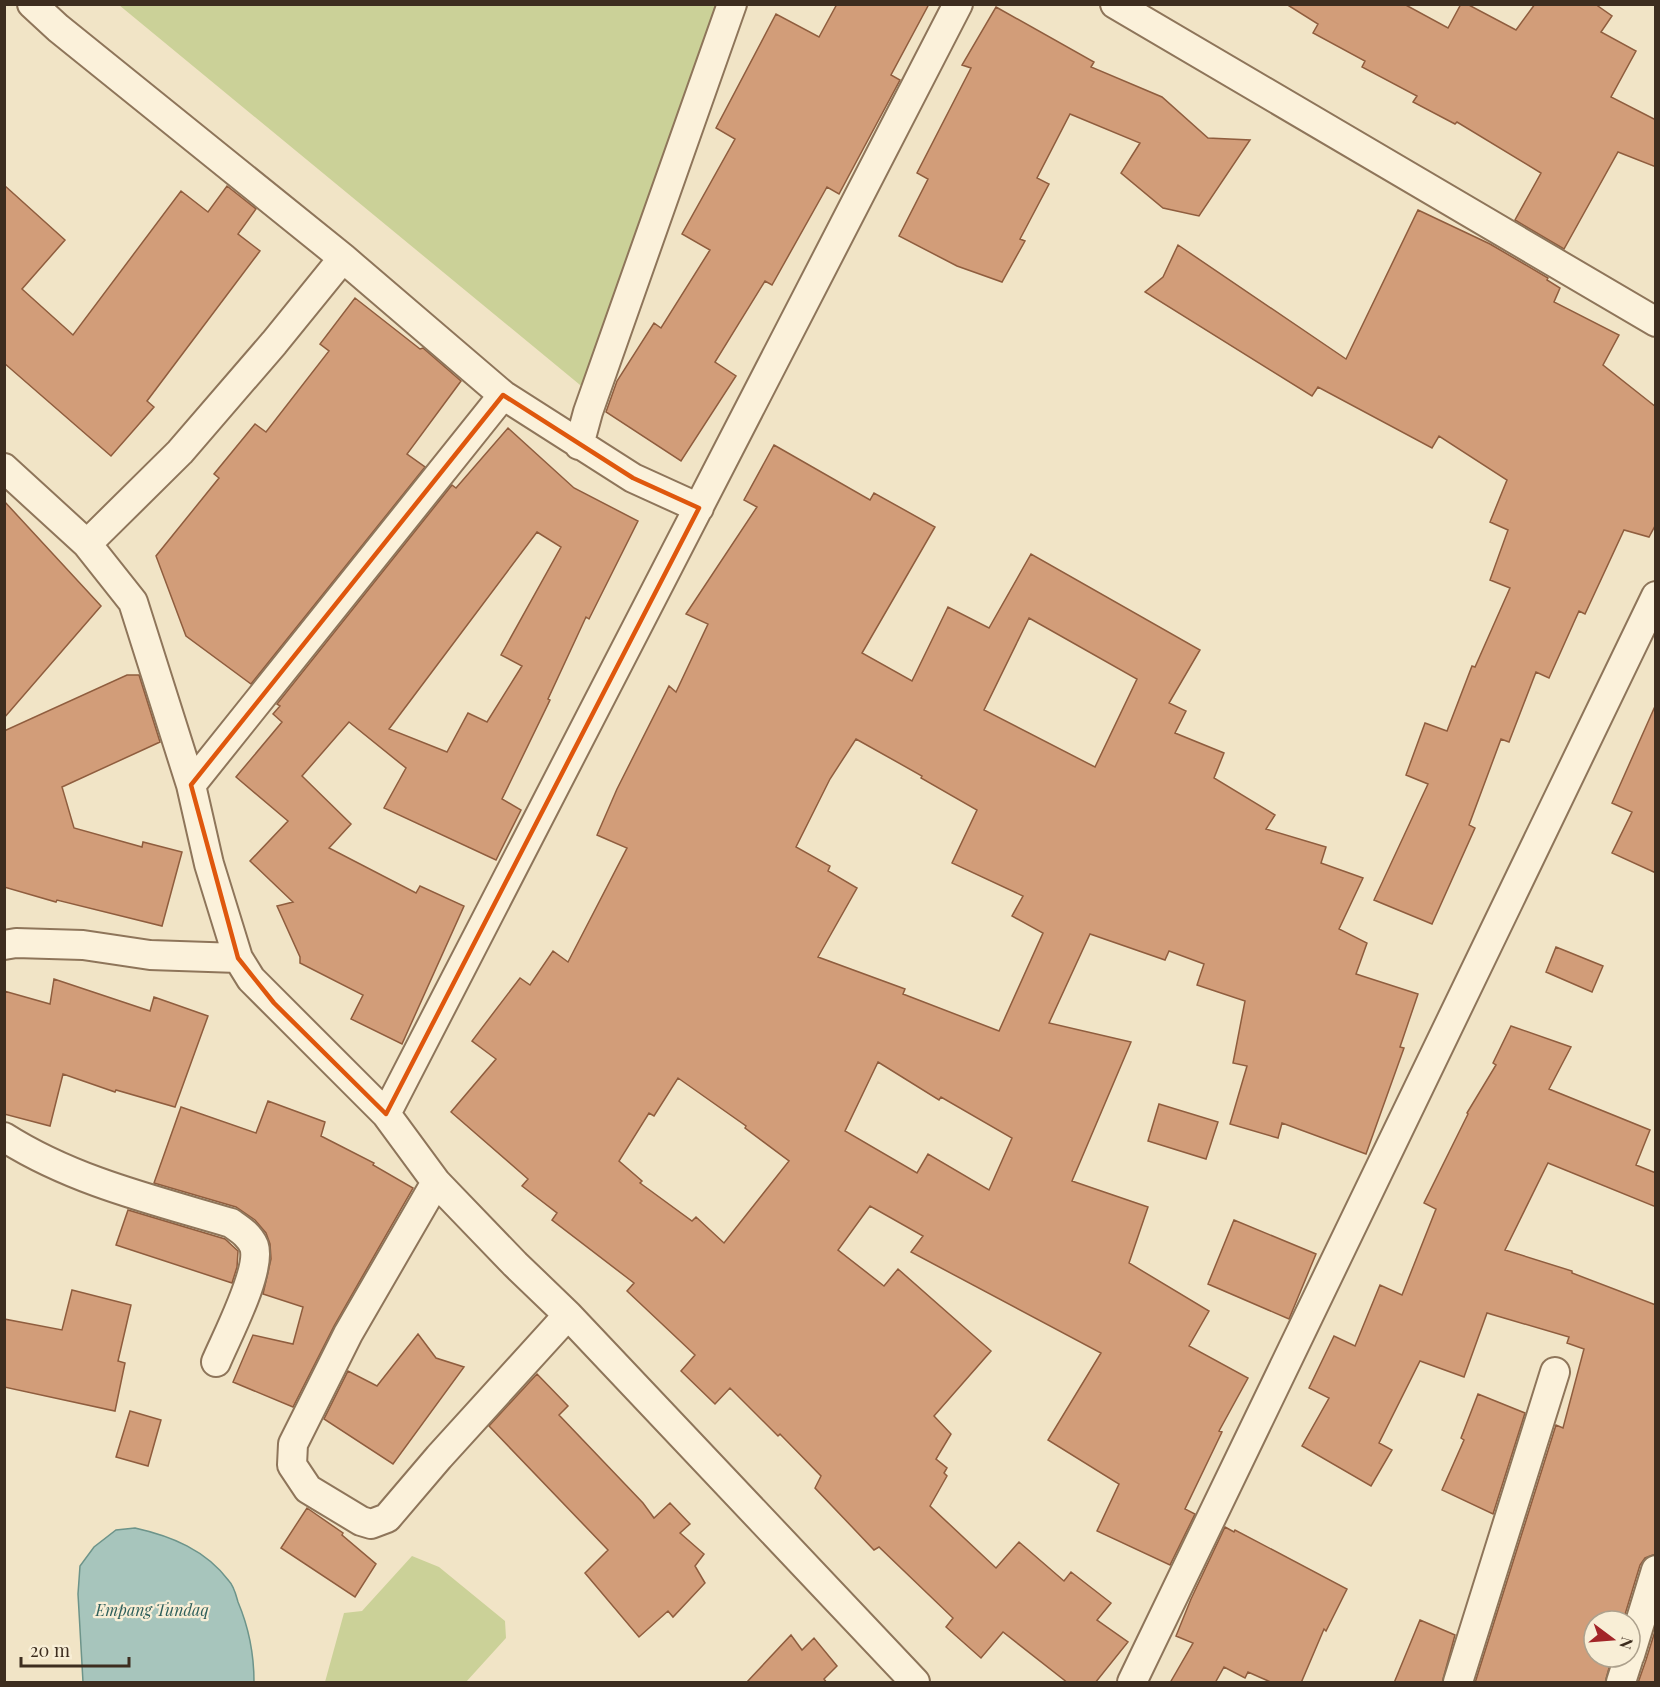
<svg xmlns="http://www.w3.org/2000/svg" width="1660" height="1687" font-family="'Playfair Display',serif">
<rect width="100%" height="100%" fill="#f1e4c6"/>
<path fill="#cbd198" d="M 119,5 L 727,5 L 591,394 Z
M 412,1556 L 439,1567 L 505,1621 L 506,1638 L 466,1682 L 325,1682 L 344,1613 L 362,1611 Z"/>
<path fill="#a7c5bc" stroke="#6d948a" stroke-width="1.5" d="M 135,1528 C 171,1536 206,1550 229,1581 C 234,1586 236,1595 238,1602 C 249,1628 254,1654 254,1682 L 83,1682 L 78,1594 L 80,1566 L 94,1547 L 116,1530 Z"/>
<path fill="#d29d79" stroke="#8f5d3e" stroke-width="1.5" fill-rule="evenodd" d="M 837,4 L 929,4 L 891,75 L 900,80 L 839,194 L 827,187 L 772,285 L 765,281 L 715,362 L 736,376 L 681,461 L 606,412 L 617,381 L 654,323 L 661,328 L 710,250 L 682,234 L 735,139 L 716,128 L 776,14 L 819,37 Z
M 1286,4 L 1404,4 L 1448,28 L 1461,4 L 1467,4 L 1516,30 L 1535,4 L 1595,4 L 1612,16 L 1601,32 L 1636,51 L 1611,97 L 1656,120 L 1656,167 L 1618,152 L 1564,249 L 1515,220 L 1541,173 L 1457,122 L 1455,124 L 1413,102 L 1417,96 L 1362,67 L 1365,61 L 1313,33 L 1318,24 Z
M 996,7 L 1094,62 L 1091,67 L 1162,97 L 1208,138 L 1250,140 L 1199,216 L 1163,208 L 1121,173 L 1140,143 L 1070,114 L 1037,178 L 1049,184 L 1020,239 L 1025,241 L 1002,282 L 957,266 L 899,236 L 928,179 L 917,173 L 971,68 L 962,65 Z
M 4,185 L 65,240 L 22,289 L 73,335 L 181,191 L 208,212 L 227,186 L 256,209 L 238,234 L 260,251 L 147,401 L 154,407 L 111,456 L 4,363 Z
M 1418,210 L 1490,244 L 1548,278 L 1547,280 L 1560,288 L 1554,302 L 1619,335 L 1603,365 L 1656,407 L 1656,524 L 1649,537 L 1624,530 L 1585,614 L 1579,611 L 1549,678 L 1536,672 L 1509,742 L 1501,739 L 1469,825 L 1475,828 L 1432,924 L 1374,900 L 1428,784 L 1406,775 L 1425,723 L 1447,731 L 1472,666 L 1475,667 L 1510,588 L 1490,580 L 1508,530 L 1490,522 L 1507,480 L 1439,436 L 1432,448 L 1318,387 L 1312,396 L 1145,292 L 1163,277 L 1178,245 L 1346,359 Z
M 355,298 L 420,349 L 423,348 L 461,381 L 407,454 L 425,467 L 251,684 L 186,636 L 156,556 L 219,478 L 214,474 L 255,424 L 266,432 L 329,351 L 320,344 Z
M 508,428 L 574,488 L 638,521 L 589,619 L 586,617 L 548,699 L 550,700 L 502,799 L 521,810 L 496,860 L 384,808 L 406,768 L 349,722 L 302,776 L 351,824 L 329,848 L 416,893 L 420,886 L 464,906 L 402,1044 L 351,1019 L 363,995 L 300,963 L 300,957 L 277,906 L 293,902 L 250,861 L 288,821 L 236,777 L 282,722 L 273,714 L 280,706 L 277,704 L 452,485 L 456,488 ZM 537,532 L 561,547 L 501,655 L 522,666 L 487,722 L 468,713 L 447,752 L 389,729 Z
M 774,445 L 870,500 L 874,493 L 935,527 L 862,653 L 912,681 L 948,607 L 989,628 L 1031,554 L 1200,650 L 1169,703 L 1186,711 L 1175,733 L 1224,753 L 1214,778 L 1275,815 L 1266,829 L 1326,847 L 1321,863 L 1363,878 L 1339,929 L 1367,943 L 1356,974 L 1418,994 L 1400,1047 L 1404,1048 L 1366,1154 L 1282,1123 L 1278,1138 L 1230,1124 L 1247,1066 L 1233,1063 L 1245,1001 L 1197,985 L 1204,964 L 1169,951 L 1165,960 L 1090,934 L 1049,1023 L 1131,1042 L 1072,1181 L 1148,1207 L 1129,1263 L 1209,1311 L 1189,1346 L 1248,1378 L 1219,1431 L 1222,1432 L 1185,1509 L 1195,1514 L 1170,1565 L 1097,1531 L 1119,1484 L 1048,1440 L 1101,1353 L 911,1252 L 923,1236 L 870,1206 L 838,1250 L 884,1286 L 898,1269 L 991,1351 L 934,1416 L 951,1434 L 936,1459 L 947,1468 L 944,1473 L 947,1476 L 930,1506 L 996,1568 L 1019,1542 L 1064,1581 L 1071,1572 L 1111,1603 L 1097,1620 L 1128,1642 L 1095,1683 L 1068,1683 L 1003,1632 L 981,1658 L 946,1627 L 953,1618 L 879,1547 L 874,1550 L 815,1488 L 821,1476 L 780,1434 L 778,1436 L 730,1388 L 715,1404 L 681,1371 L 695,1355 L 627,1291 L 634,1283 L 552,1220 L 557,1213 L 522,1186 L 528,1179 L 451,1112 L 496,1059 L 472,1041 L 520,978 L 530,985 L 553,951 L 568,962 L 627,848 L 597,835 L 617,789 L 669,686 L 676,692 L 708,624 L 686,614 L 757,507 L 744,500 ZM 1029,618 L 1137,679 L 1095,767 L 984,710 ZM 856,739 L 922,776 L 921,778 L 977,810 L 952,863 L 1023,896 L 1012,916 L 1043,933 L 999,1031 L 903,994 L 905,989 L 818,957 L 857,888 L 828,871 L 830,866 L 796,847 L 830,779 ZM 878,1062 L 939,1100 L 941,1097 L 1012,1138 L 989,1190 L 928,1154 L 917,1173 L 845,1131 ZM 678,1078 L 746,1126 L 745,1128 L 789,1161 L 724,1243 L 696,1217 L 692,1221 L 640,1183 L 642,1181 L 619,1161 L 649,1113 L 654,1116 Z
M 4,501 L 101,606 L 4,718 Z
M 127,675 L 139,675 L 160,742 L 62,787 L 74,828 L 142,847 L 143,842 L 182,852 L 162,926 L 57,900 L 56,902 L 4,887 L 4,731 Z
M 1656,704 L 1656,873 L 1612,853 L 1632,812 L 1612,803 Z
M 1556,947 L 1603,966 L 1592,992 L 1546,972 Z
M 54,979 L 150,1011 L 154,997 L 208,1016 L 175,1107 L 116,1090 L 115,1092 L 63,1074 L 50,1126 L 4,1114 L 4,991 L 50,1004 Z
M 1511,1026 L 1571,1047 L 1549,1089 L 1650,1130 L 1636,1165 L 1656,1173 L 1656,1207 L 1548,1163 L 1505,1250 L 1572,1271 L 1572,1273 L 1656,1305 L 1656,1554 L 1645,1558 L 1640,1565 L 1623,1621 L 1594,1621 L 1594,1657 L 1612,1657 L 1605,1683 L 1475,1683 L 1556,1425 L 1563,1428 L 1584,1349 L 1567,1343 L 1569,1337 L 1487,1313 L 1464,1377 L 1420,1361 L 1379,1443 L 1392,1450 L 1371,1486 L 1302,1446 L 1329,1398 L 1309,1388 L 1334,1336 L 1355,1346 L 1380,1285 L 1402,1295 L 1436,1209 L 1424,1203 L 1468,1114 L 1467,1113 L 1496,1065 L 1493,1063 Z
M 268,1101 L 325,1122 L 321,1136 L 374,1163 L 373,1165 L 413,1188 L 334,1326 L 293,1407 L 233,1382 L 253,1335 L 293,1344 L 303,1307 L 263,1294 L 271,1259 L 270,1244 L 266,1233 L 255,1220 L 236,1207 L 154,1183 L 181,1107 L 256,1133 Z
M 1159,1104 L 1218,1122 L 1206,1159 L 1148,1141 Z
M 128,1210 L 225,1239 L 238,1251 L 237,1267 L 232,1283 L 116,1245 Z
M 1234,1220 L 1316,1254 L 1289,1319 L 1208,1284 Z
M 72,1290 L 131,1305 L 118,1361 L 125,1363 L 115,1411 L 4,1387 L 4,1319 L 62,1330 Z
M 418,1334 L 436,1358 L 464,1367 L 393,1464 L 324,1419 L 348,1371 L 377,1386 Z
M 537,1374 L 568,1406 L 559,1415 L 643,1503 L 654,1518 L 670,1503 L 690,1524 L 680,1533 L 704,1554 L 695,1566 L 705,1583 L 673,1617 L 668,1611 L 639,1637 L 585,1573 L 608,1550 L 489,1426 Z
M 1478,1394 L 1525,1413 L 1493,1514 L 1442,1490 L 1464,1440 L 1461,1438 Z
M 130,1411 L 161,1420 L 148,1466 L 116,1457 Z
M 307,1508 L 343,1533 L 342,1535 L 376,1564 L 355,1597 L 281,1548 Z
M 1225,1527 L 1234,1532 L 1235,1530 L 1347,1589 L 1326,1631 L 1324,1629 L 1301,1683 L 1273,1683 L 1248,1672 L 1245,1678 L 1224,1667 L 1215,1683 L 1170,1683 L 1193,1643 L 1176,1636 L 1191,1599 Z
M 1420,1620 L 1455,1635 L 1442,1683 L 1394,1683 Z
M 1656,1628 L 1656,1683 L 1638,1683 L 1646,1660 Z
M 791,1635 L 802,1650 L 814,1638 L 837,1666 L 824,1679 L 827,1683 L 746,1683 Z"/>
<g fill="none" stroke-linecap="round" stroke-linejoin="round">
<g stroke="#8e755a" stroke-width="32">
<path id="minor" d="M 32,4 L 58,28 L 343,258 L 503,395 L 633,478 L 699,508
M 1115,4 L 1656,322
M 579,445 L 588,412 L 732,4
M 4,468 L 87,544 L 133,602 L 191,785 L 209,864 L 238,958 L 251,979 L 386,1114 L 436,1182 L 515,1264 L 568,1315 L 915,1682
M 87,544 L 180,452 L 274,343 L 343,258
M 191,785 L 503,395
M 4,945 L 16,943 L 83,945 L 150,955 L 238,958
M 386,1114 L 958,4
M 4,1137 C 73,1181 154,1200 231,1223 C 241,1230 249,1235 254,1246 C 262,1270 226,1338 216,1362
M 436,1182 L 348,1334 L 293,1444 L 292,1465 L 308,1489 L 361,1521 L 371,1524 L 387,1518 L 439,1457 L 568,1315
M 1630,1655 L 1656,1570
M 1132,1682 L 1656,596
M 1458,1682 L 1555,1372
M 1621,1682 L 1629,1657"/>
</g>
<use href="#minor" stroke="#fbf1da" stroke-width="28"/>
</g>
<path fill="none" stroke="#df570d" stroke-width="4.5" stroke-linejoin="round" d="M 503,395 L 633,478 L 699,508 L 386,1114 L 274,1003 L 238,958 L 191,785 Z"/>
<g text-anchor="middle" stroke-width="4.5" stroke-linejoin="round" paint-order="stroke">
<g font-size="16" font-style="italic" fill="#2d5e5a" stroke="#f8eed6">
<text x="152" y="1616">Empang Tundaq</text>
</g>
</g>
<rect width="1660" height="1687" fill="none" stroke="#3d2d1f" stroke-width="12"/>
<g transform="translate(1612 1639) rotate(106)"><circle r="28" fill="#f8eed6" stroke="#ada18d" stroke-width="1.5"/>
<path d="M0-4.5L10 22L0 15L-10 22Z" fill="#a22528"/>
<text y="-9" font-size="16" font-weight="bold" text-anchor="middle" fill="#3d2d1f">N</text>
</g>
<path d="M21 1657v9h108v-9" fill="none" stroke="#3d2d1f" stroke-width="3"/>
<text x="30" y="1657" font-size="18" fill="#3d2d1f" stroke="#f8eed6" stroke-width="4.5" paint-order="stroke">20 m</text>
</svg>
